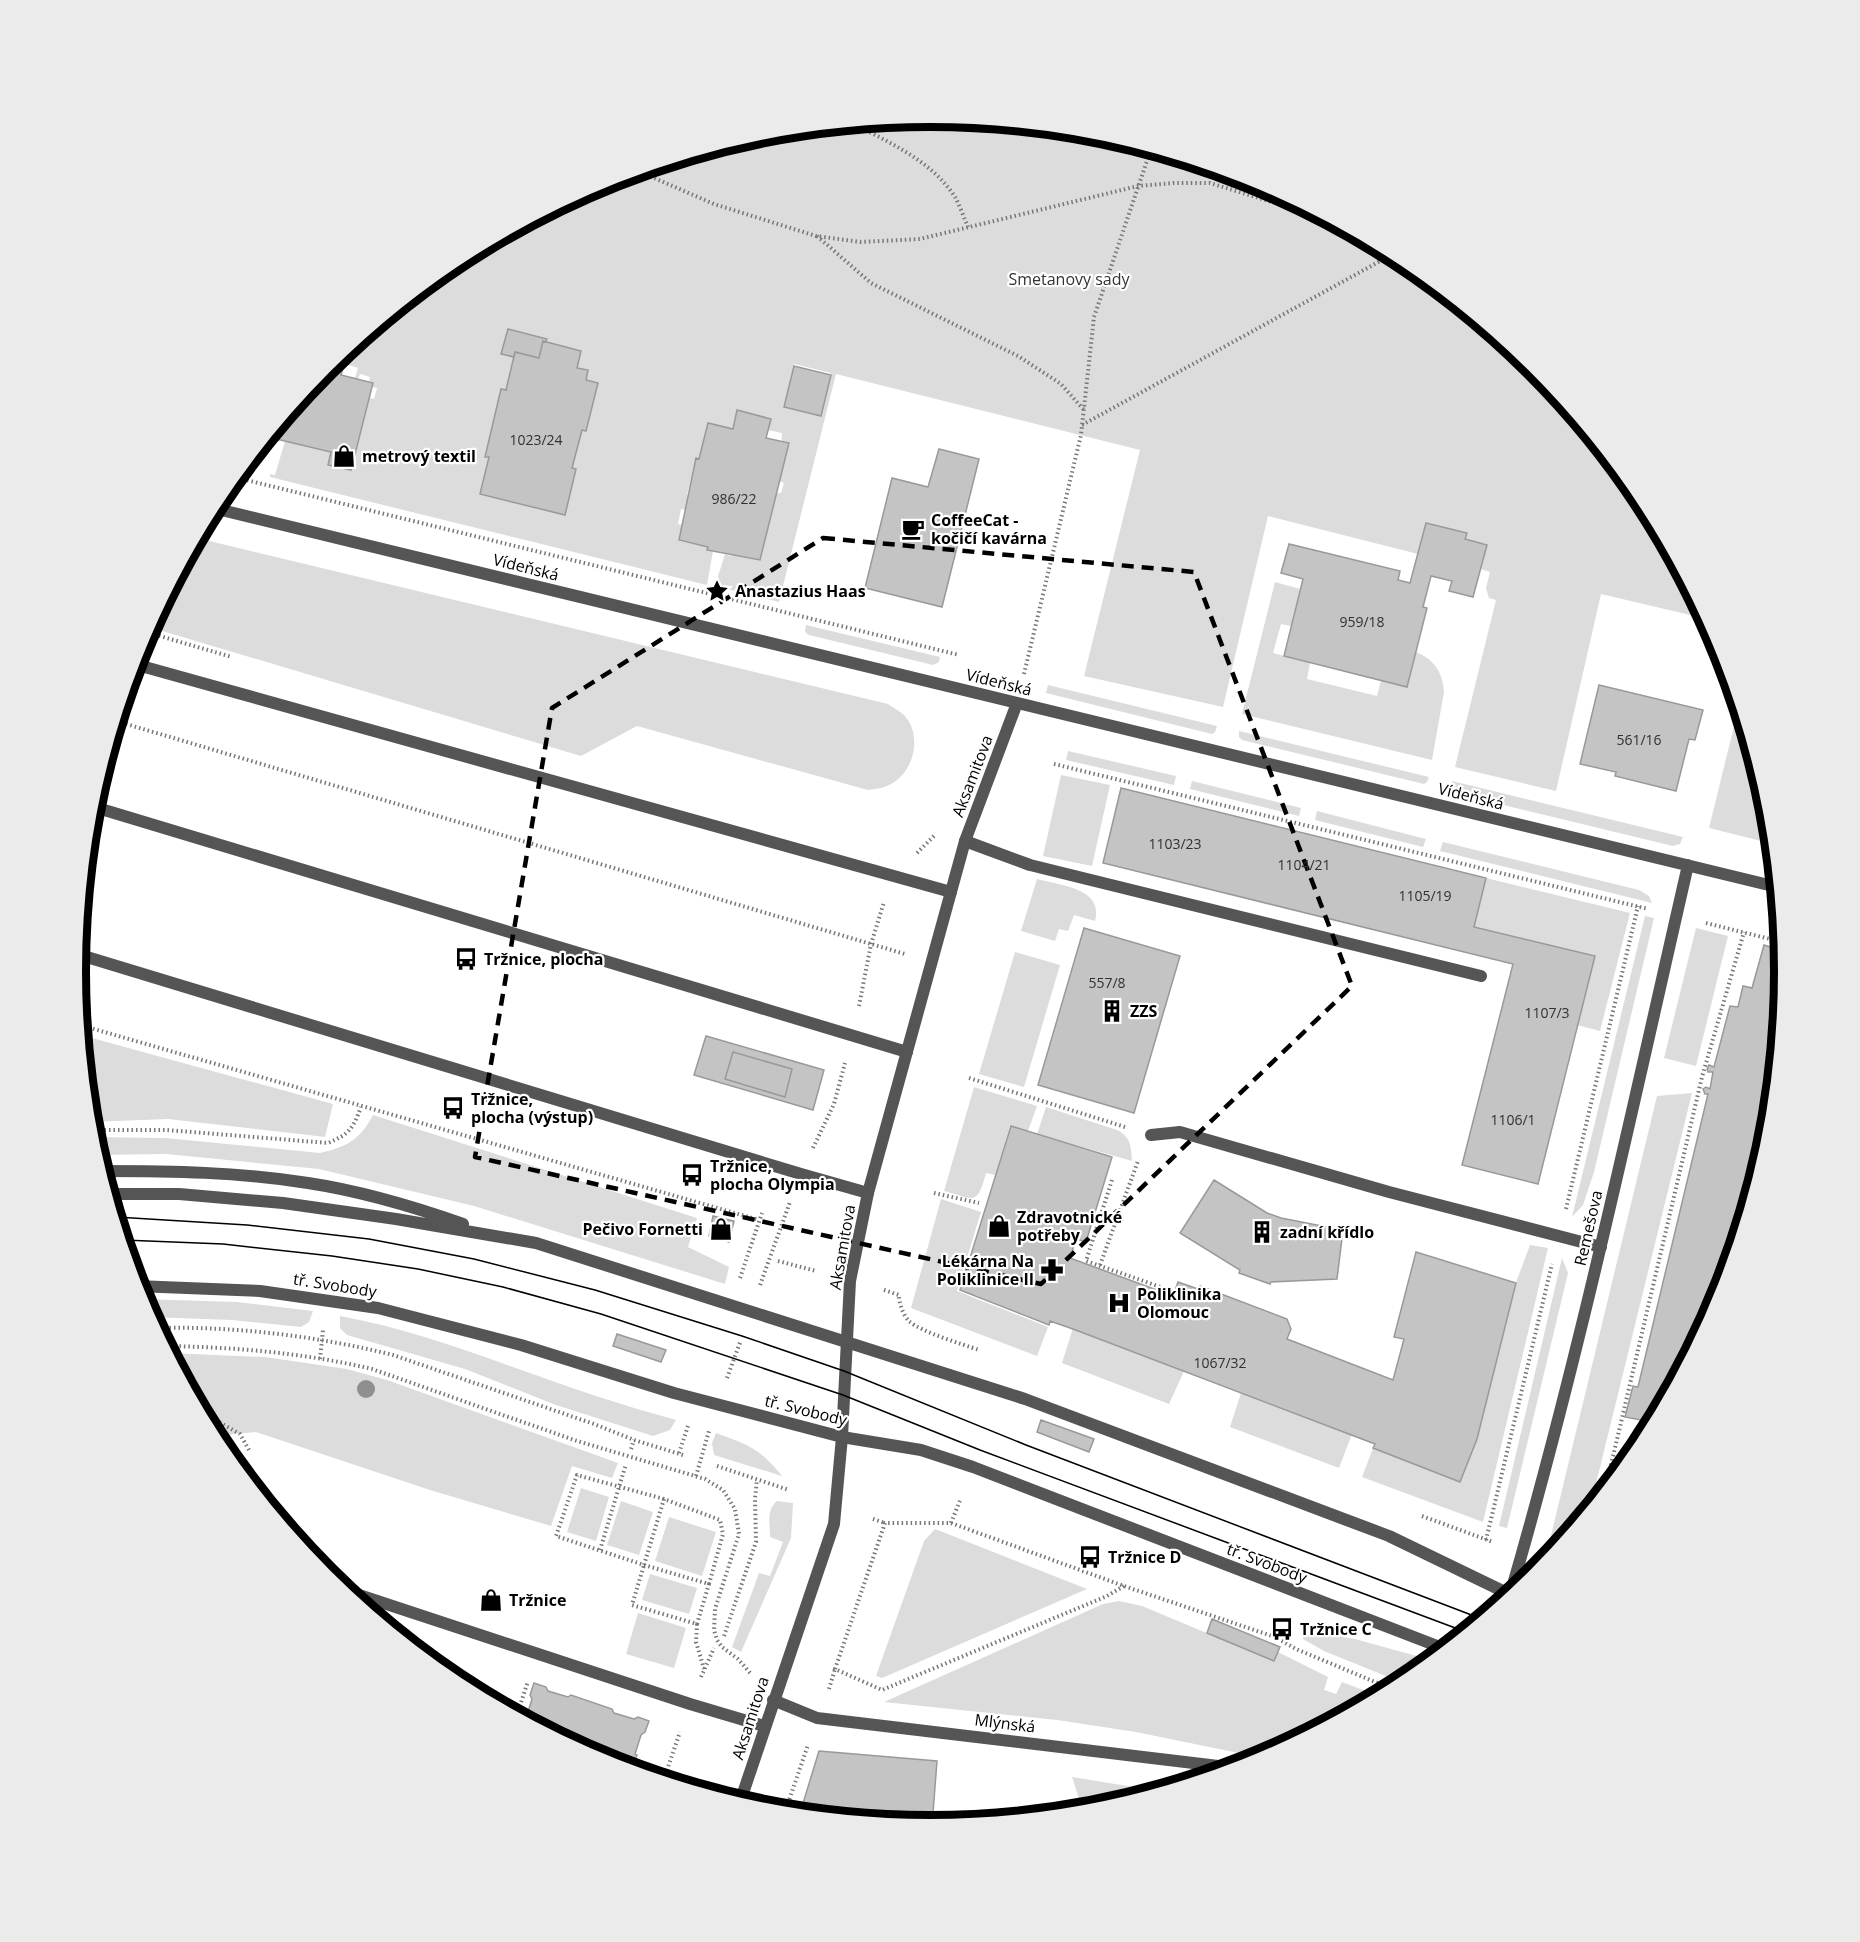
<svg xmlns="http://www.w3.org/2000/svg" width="1860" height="1942" font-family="'Open Sans',sans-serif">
<rect width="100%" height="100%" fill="#fff"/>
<path fill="#dcdcdc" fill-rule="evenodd" d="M 930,116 L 1097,133 L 1257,181 L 1405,260 L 1535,367 L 1641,496 L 1707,619 L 1601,594 L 1556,791 L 1455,767 L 1496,600 L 1489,598 L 1486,588 L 1490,572 L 1481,569 L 1487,545 L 1465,539 L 1466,533 L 1426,523 L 1418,554 L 1268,516 L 1223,707 L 1084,676 L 1140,450 L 836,374 L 779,602 L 715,586 L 725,554 L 731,556 L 777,493 L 781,493 L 784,483 L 779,481 L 782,433 L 768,430 L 770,418 L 738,411 L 733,429 L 708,423 L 699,459 L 696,458 L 687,495 L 690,496 L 686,510 L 681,509 L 678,524 L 683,525 L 679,541 L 708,547 L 707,550 L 713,551 L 707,585 L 270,477 L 270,474 L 275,475 L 285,441 L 331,452 L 328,465 L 351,470 L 370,398 L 374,399 L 377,388 L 372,387 L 373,383 L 369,382 L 370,377 L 360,374 L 358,379 L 355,378 L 358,368 L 336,361 L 337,357 L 455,260 L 603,181 L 764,132 ZM 794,364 L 831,373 L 820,416 L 784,406 Z
M 197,538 L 888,704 C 893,707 899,711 904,715 C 923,735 914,772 891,784 C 884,788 876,789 868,790 L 637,726 L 581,756 L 149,627 Z
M 1275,582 L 1300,589 L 1291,626 L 1281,624 L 1273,653 L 1310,663 L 1307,679 L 1377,696 L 1381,680 L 1407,686 L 1416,652 C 1434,659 1443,673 1444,692 L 1432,760 L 1242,714 Z
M 806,625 L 940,657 L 939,662 L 933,665 L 809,635 L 805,632 Z
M 1048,685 L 1217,726 L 1215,732 L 1212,734 L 1046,693 Z
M 1739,706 L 1769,805 L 1773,844 L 1709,828 Z
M 1239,731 L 1429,777 L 1427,782 L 1424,784 L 1242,740 L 1239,737 Z
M 1068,751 L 1176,776 L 1174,785 L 1066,760 Z
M 1061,775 L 1110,785 L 1092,866 L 1043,856 Z
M 1192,781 L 1301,808 L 1299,816 L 1190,789 Z
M 1452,781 L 1683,837 L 1680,844 L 1673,846 L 1458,794 L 1452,789 Z
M 1317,811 L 1426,839 L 1423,847 L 1315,820 Z
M 1443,842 L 1639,890 L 1649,896 L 1652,903 L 1440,851 Z
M 1486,878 L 1630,913 L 1600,1031 L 1577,1025 L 1594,956 L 1474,927 Z
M 1037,879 C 1059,885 1104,888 1095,921 L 1074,915 L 1068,931 L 1059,929 L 1055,941 L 1021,931 Z
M 1645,916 L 1654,918 L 1594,1172 L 1583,1205 L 1572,1217 Z
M 1696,928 L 1728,936 L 1696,1066 L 1664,1058 Z
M 1015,952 L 1060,965 L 1024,1087 L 979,1074 Z
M 81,1035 L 333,1104 L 325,1137 L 168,1119 L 90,1122 Z
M 974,1087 L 1037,1106 L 1028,1131 L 1010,1126 L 995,1175 L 986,1173 C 977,1207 974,1199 944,1191 Z
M 1692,1093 L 1590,1508 L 1555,1550 L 1548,1548 L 1657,1096 Z
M 1046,1107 L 1117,1130 C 1131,1137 1131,1146 1132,1161 L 1037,1134 Z
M 373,1115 L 697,1218 L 688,1247 L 729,1267 L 725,1284 L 474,1206 L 319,1169 L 166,1154 L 97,1155 L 91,1137 L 165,1138 L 320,1153 C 346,1147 360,1140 373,1115 Z
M 941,1199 L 981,1212 L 957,1291 L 1048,1327 L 1037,1356 L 911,1308 Z
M 1530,1245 L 1548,1248 L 1483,1522 L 1362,1477 L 1373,1448 L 1460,1482 L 1477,1439 L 1517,1280 Z
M 1562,1258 L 1568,1273 L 1507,1528 L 1499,1526 Z
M 141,1299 L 237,1302 L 313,1311 L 309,1322 L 301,1327 L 232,1320 L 150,1317 Z
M 340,1316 C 428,1332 508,1367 593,1395 C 620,1404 648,1412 676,1420 L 670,1430 L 653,1436 L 556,1405 L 465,1369 L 347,1335 L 340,1328 Z
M 1073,1328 L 1184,1371 L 1169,1404 L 1062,1363 Z
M 169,1353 L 265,1357 L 347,1369 L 387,1380 L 618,1463 L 612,1478 L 572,1466 L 551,1526 L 430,1490 L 256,1432 L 214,1436 Z
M 1241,1393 L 1352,1434 L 1339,1468 L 1230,1427 Z
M 716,1433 C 749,1445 759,1448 782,1476 L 714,1455 L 712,1443 Z
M 581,1488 L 609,1497 L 596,1541 L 567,1532 Z
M 621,1501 L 653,1512 L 639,1555 L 607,1545 Z
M 777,1501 L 793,1503 L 791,1538 L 741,1652 L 732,1647 L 759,1573 L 770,1576 L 783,1542 L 770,1537 C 770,1524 766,1510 777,1501 Z
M 669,1517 L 716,1532 L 702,1576 L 655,1561 Z
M 935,1529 L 1087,1589 L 882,1678 L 876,1676 L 924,1541 Z
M 650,1574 L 697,1588 L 689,1614 L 642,1600 Z
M 1119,1601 L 1142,1606 L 1274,1661 L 1278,1652 L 1328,1677 L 1324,1690 L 1336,1694 L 1342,1682 L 1379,1696 L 1263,1758 L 1136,1732 L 1057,1720 L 884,1702 L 1103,1604 Z
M 638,1613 L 686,1628 L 674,1668 L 626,1654 Z
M 1304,1630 L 1355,1639 L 1431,1660 L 1403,1683 L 1324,1651 L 1303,1639 Z
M 1072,1777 L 1158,1791 L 1096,1810 L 1083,1811 Z"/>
<path fill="#c4c4c4" stroke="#999" stroke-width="1.5" d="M 508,329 L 547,339 L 546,342 L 543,341 L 539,358 L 515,352 L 514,357 L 501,354 Z
M 543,341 L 581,351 L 577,368 L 588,370 L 586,380 L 598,383 L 586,431 L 582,430 L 572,468 L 576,469 L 565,515 L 480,494 L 489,457 L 485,457 L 501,389 L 506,390 L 515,352 L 539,358 Z
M 337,357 L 336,361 L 344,364 L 341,375 L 373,383 L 351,470 L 328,465 L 331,452 L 268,437 L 326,366 Z
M 794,366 L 831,375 L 821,416 L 784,407 Z
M 737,410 L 771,419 L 766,438 L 789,443 L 760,560 L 707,550 L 708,547 L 679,540 L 696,458 L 699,459 L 708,423 L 733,429 Z
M 939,449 L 979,459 L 942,607 L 865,588 L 892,478 L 928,487 Z
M 1426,523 L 1467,533 L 1465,539 L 1487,545 L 1473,597 L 1449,591 L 1452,581 L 1431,576 L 1423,607 L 1427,608 L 1407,687 L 1284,656 L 1303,579 L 1281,573 L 1289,544 L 1400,571 L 1398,580 L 1410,583 Z
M 1599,685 L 1703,710 L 1695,740 L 1689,739 L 1676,791 L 1615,776 L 1616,772 L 1580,764 Z
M 1121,788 L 1486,878 L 1474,927 L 1595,956 L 1538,1184 L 1462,1165 L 1513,964 L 1103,863 Z
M 1084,928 L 1180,956 L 1134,1113 L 1038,1085 Z
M 1764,945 L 1783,951 L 1785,971 L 1768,1138 L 1720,1299 L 1641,1446 L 1633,1456 L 1641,1420 L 1625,1417 L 1633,1386 L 1638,1387 L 1708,1094 L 1705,1094 L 1703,1089 L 1706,1087 L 1710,1089 L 1713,1072 L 1708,1072 L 1707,1069 L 1709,1065 L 1714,1067 L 1730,1006 L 1738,1007 L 1743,986 L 1752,988 Z
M 706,1036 L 824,1070 L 813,1110 L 694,1075 Z
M 733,1052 L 792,1069 L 785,1097 L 725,1079 Z
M 1011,1126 L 1112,1157 L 1086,1242 L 1076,1239 L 1070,1258 L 1173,1296 L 1178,1282 L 1198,1289 L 1200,1286 L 1287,1319 L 1291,1329 L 1287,1339 L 1393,1380 L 1404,1339 L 1394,1337 L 1416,1252 L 1516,1283 L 1477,1439 L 1460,1482 L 1373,1448 L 1375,1444 L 1073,1329 L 1050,1321 L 1049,1325 L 960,1290 Z
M 1214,1180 L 1267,1213 L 1281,1218 L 1343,1230 L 1337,1279 L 1271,1282 L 1270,1284 L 1239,1273 L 1240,1270 L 1180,1233 Z
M 713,1216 L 734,1221 L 729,1242 L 709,1236 Z
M 617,1334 L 666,1350 L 661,1362 L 613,1346 Z
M 1041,1420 L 1094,1439 L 1089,1452 L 1037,1432 Z
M 1212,1619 L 1280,1647 L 1274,1661 L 1207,1633 Z
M 534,1683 L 546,1687 L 548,1691 L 568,1697 L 571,1695 L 612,1709 L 614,1713 L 634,1719 L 638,1717 L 649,1721 L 645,1732 L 641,1735 L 635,1754 L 637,1755 L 630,1769 L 602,1761 L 524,1719 L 526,1718 L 532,1699 L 530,1695 Z
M 819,1751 L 937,1761 L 932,1826 L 800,1813 Z"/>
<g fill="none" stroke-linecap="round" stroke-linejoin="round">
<path stroke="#777" stroke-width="4" stroke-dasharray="1.5 3" stroke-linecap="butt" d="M 854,124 C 890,143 932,161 955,197 C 960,206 964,218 968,227
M 638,171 L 714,204 L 816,236 L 861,242 L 920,239 L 1138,186 L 1173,183 L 1210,183 L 1327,219
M 817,236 L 871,283 L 1018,356 L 1061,384 L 1084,410
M 1082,425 L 1393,254
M 234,477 L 959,655
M 146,632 L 232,657
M 1024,674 L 1081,435 L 1094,317 L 1151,149
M 126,724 L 905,954
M 1054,764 L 1648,909
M 917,853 L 935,835
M 1706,923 L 1782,942
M 859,1006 L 871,944 L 884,902
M 80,1025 L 759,1220
M 969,1078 L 1125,1127
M 91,1130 L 167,1130 L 328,1143 C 350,1134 353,1128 361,1107
M 813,1148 L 834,1104 L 845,1063
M 1112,1180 L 1086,1261 L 1175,1292
M 934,1193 L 979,1203
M 1566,1209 L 1638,906
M 778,1261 L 816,1271
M 1100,1265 L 1138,1161
M 740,1278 L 762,1213
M 760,1285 L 790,1202
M 884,1290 L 899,1295 C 899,1303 903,1315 909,1321 C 921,1332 962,1344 979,1350
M 156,1328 C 235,1326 317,1336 393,1355 L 594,1424 L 634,1440 L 683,1455
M 166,1346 C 234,1347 305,1353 372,1369 L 574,1440 L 705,1479 L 723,1490 L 735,1509 L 739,1534 L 715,1609 L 714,1630 L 717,1640 L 722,1647 L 738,1659 L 751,1674
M 320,1359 L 323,1330
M 727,1378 L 741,1340
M 200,1411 L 240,1434 L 249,1450
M 631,1449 L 634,1440
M 679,1453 L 688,1426
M 1611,1465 L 1702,1077 L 1744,932
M 717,1466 L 789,1490
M 696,1476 L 709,1431
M 1606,1488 L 1611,1465 L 1624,1467
M 664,1499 L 577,1475 L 556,1536 L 644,1565 L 664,1499 L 720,1520 L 723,1534 L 709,1584
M 1422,1516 L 1493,1542
M 873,1519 L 885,1523
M 951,1523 L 961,1498
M 1486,1540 L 1552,1264
M 600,1550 L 626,1464
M 644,1565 L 709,1584 L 697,1624 L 632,1605 Z
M 1124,1586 L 1107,1596 L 882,1690 L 835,1669 L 885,1523 L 951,1523 L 1124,1586 L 1275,1637 L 1296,1649 L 1392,1689
M 697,1624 L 696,1642 L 704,1669
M 724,1636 L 756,1542 L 755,1498 L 757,1480
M 701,1677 L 714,1648
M 829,1689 L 835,1669
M 517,1715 L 528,1681
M 664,1779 L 680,1732
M 785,1812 L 808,1745"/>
<path stroke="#555" stroke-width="12" d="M 134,664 L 951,892
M 91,806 L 907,1052
M 965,841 L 1030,865 L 1481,976
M 77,954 L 801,1174 L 868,1193
M 1151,1135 L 1180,1132 L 1389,1192 L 1601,1247
M 353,1593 L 690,1704 L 764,1726"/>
<path stroke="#555" stroke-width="12" d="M 213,508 L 1777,887
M 1510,1595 C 1580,1355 1632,1109 1688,865
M 773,1700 L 817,1718 L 1235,1768
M 740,1802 L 834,1524 L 842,1437 L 850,1281 L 868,1193 L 965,841 L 1017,703"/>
<path stroke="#555" stroke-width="12" d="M 101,1171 C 171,1171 239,1172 308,1183 C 361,1191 412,1206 463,1224
M 108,1194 L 179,1194 L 283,1203 L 396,1219 L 536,1243 L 1025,1399 L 1389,1536 L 1511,1595
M 136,1286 L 260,1291 L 378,1308 L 521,1345 L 674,1393 L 842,1437 L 921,1450 L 973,1467 L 1445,1649"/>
<path stroke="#000" stroke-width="1.5" d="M 116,1217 L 247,1225 L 369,1239 L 474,1259 L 595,1290 L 742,1336 L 844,1371 L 1026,1445 L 1482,1619
M 123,1240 L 223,1244 L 332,1256 L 418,1269 L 503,1287 L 601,1314 L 843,1395 L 980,1450 L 1466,1632"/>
</g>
<circle fill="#8f8f8f" cx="366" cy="1389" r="9"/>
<path fill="none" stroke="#000" stroke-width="4.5" stroke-dasharray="12 8" stroke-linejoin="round" d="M 823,538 L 1194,572 L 1352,986 L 1041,1284 L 475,1157 L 552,708 Z"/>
<defs>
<g id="shop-bare" transform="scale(1.8)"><path d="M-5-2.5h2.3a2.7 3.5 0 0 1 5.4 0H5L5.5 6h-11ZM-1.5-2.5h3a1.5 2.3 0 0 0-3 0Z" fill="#000" stroke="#fff" stroke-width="2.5" paint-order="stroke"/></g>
<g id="cafe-bare" transform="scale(1.8)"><path d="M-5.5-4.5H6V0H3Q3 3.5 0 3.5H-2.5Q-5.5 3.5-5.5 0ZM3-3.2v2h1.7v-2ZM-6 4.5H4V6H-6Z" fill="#000" stroke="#fff" stroke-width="2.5" paint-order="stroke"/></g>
<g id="sight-bare" transform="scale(1.8)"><path d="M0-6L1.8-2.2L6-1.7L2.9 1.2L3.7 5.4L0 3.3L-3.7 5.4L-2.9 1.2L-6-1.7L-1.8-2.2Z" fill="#000" stroke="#fff" stroke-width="2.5" paint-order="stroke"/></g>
<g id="bus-bare" transform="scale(1.8)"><path d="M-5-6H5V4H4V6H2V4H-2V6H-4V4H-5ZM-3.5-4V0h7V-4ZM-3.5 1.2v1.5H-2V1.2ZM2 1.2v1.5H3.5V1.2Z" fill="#000" stroke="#fff" stroke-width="2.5" paint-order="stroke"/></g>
<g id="building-bare" transform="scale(1.8)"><path d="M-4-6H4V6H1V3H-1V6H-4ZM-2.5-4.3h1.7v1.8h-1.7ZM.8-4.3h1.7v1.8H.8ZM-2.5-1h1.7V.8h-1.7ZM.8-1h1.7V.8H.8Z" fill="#000" stroke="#fff" stroke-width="2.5" paint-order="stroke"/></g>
<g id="pharmacy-bare" transform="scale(1.8)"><path d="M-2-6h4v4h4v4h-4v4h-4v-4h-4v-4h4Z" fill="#000" stroke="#fff" stroke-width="2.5" paint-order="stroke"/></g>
<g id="hospital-bare" transform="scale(1.8)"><path d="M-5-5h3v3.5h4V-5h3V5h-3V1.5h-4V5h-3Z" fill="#000" stroke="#fff" stroke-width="2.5" paint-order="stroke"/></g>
</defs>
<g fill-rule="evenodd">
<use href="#shop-bare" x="344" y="456"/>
<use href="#cafe-bare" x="913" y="529"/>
<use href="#sight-bare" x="717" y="591"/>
<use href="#bus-bare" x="466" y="959"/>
<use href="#building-bare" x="1112" y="1011"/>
<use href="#bus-bare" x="453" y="1108"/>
<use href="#bus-bare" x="692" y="1175"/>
<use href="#shop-bare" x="999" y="1226"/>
<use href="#shop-bare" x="721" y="1229"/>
<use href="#building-bare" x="1262" y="1232"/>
<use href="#pharmacy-bare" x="1052" y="1270"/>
<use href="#hospital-bare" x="1119" y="1303"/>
<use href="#bus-bare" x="1090" y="1557"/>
<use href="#shop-bare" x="491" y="1600"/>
<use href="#bus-bare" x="1282" y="1629"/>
</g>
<g text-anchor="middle" stroke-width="4.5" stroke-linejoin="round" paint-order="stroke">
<g font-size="14" fill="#313131">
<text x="536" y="445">1023/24</text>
<text x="734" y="504">986/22</text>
<text x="1362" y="627">959/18</text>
<text x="1639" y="745">561/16</text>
<text x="1175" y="849">1103/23</text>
<text x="1304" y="870">1104/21</text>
<text x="1425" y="901">1105/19</text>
<text x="1107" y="988">557/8</text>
<text x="1547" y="1018">1107/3</text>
<text x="1513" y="1125">1106/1</text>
<text x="1220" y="1368">1067/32</text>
</g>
<g font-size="16" fill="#333" stroke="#fff">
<text x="1069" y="285">Smetanovy sady</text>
</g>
<g font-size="16" font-weight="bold" fill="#000" stroke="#fff" text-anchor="start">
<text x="362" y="462">metrový textil</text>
<text x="931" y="526">CoffeeCat -<tspan x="931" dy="18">kočičí kavárna</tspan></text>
<text x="735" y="597">Anastazius Haas</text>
<text x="484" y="965">Tržnice, plocha</text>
<text x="1130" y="1017">ZZS</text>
<text x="471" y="1105">Tržnice,<tspan x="471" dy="18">plocha (výstup)</tspan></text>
<text x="710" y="1172">Tržnice,<tspan x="710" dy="18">plocha Olympia</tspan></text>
<text x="1017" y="1223">Zdravotnické<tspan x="1017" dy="18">potřeby</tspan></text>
<text x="703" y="1235" text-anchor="end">Pečivo Fornetti</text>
<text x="1280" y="1238">zadní křídlo</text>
<text x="1034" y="1267" text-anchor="end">Lékárna Na<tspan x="1034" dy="18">Poliklinice II</tspan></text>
<text x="1137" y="1300">Poliklinika<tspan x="1137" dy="18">Olomouc</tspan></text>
<text x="1108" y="1563">Tržnice D</text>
<text x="509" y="1606">Tržnice</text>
<text x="1300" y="1635">Tržnice C</text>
</g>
<g font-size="16" fill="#000" stroke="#fff">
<text transform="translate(526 567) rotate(14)" y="6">Vídeňská</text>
<text transform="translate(999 682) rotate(14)" y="6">Vídeňská</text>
<text transform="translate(972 776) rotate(-69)" y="6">Aksamitova</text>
<text transform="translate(1471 796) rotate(14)" y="6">Vídeňská</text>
<text transform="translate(1588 1228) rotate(-77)" y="6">Remešova</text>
<text transform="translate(842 1247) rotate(-80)" y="6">Aksamitova</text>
<text transform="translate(335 1285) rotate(9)" y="6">tř. Svobody</text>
<text transform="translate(806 1410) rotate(14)" y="6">tř. Svobody</text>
<text transform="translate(1267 1563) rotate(21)" y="6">tř. Svobody</text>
<text transform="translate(750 1718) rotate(-72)" y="6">Aksamitova</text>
<text transform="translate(1005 1723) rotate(7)" y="6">Mlýnská</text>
</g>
</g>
<path d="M0 0H1860V1942H0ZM86 971a844 844 0 1 1 1688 0a844 844 0 1 1-1688 0Z" fill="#ebebeb" fill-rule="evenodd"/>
<path fill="none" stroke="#000" stroke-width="8" d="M86 971a844 844 0 1 1 1688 0a844 844 0 1 1-1688 0Z"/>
</svg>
